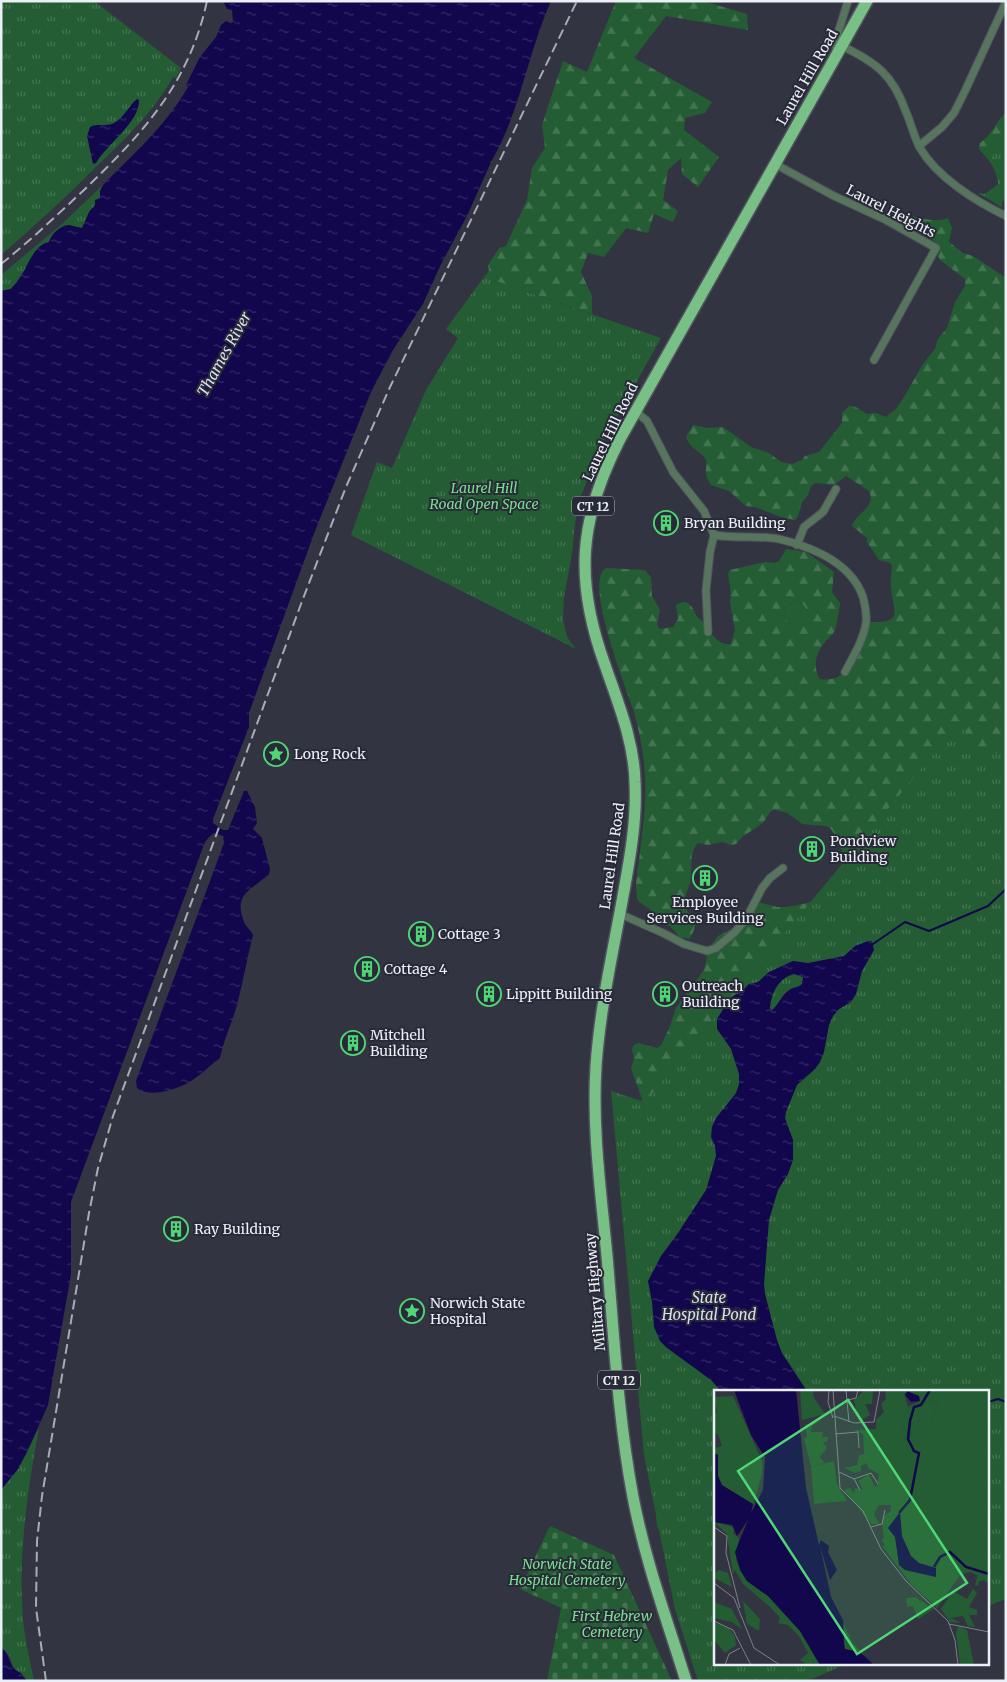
<svg xmlns="http://www.w3.org/2000/svg" width="1007" height="1682" viewBox="0 0 1007 1682" font-family="Merriweather,serif">
<style>
.grass{fill:#245d33}
.forest{fill:url(#forest-firs);fill-rule:evenodd}
.cemetery{fill:url(#cemetery-stones)}
.park{fill:url(#park-tufts)}
.water{fill:url(#water-ripples);fill-rule:evenodd}
.lines{fill:none;stroke-linecap:round;stroke-linejoin:round}
.stream{stroke:#12064d;stroke-width:2}
.minor-casing{stroke:#50535e;stroke-width:9}
.trunk-casing{stroke:#50535e;stroke-width:14}
.minor{stroke:#56755c;stroke-width:7}
.trunk{stroke:#78c086;stroke-width:11}
.rail{stroke:#a9acb5;stroke-width:2;stroke-dasharray:10 5;stroke-linecap:butt}
.labels{text-anchor:middle;dominant-baseline:central;stroke-width:4;stroke-linejoin:round;paint-order:stroke}
.shield{fill:#282a37;stroke:#b2b4bd;stroke-width:1}
.shield-label{font-size:12px;font-weight:bold;fill:#edeff7}
.street-label{font-size:14px;fill:#edeff7;stroke:#282a37}
.park-label{font-size:14px;font-style:italic;fill:#79e090;stroke:#282a37}
.poi-label{font-size:14px;fill:#edeff7;stroke:#282a37;text-anchor:start}
.water-label{font-size:15px;font-style:italic;fill:#dadef3;stroke:#282a37}
.inset-river{fill:none;stroke:#12064d;stroke-width:2.5}
.inset-road{fill:none;stroke:#7d7f8a;stroke-width:1}
.view{fill:#4fd675;fill-opacity:0.15;stroke:#4fd675;stroke-width:2.5}
.inset-edge{fill:none;stroke:#edeff7;stroke-width:2.5}
</style>
<defs>
<pattern id="forest-firs" width="22" height="20" patternUnits="userSpaceOnUse" patternTransform="scale(1.25)"><rect width="22" height="20" fill="#245d33"/><path d="M5 1l3.5 6h-7zM16 11l3.5 6h-7z" fill="#447551"/></pattern>
<pattern id="cemetery-stones" width="16" height="16" patternUnits="userSpaceOnUse" patternTransform="scale(1.25)"><rect width="16" height="16" fill="#245d33"/><path d="M2 7V4a2 2 0 0 1 4 0v3zM10 15v-3a2 2 0 0 1 4 0v3z" fill="#447551"/></pattern>
<pattern id="park-tufts" width="24" height="20" patternUnits="userSpaceOnUse" patternTransform="scale(1.25)"><rect width="24" height="20" fill="#245d33"/><path d="M3 7l-1-3M5 7V3M7 7l1-3M15 17l-1-3M17 17v-4M19 17l1-3" fill="none" stroke="#447551"/></pattern>
<pattern id="water-ripples" width="26" height="14" patternUnits="userSpaceOnUse" patternTransform="scale(1.25)"><rect width="26" height="14" fill="#12064d"/><path d="M2 4q2-2 4 0t4 0M15 11q2-2 4 0t4 0" fill="none" stroke="#352b67"/></pattern>
</defs>
<rect width="100%" height="100%" fill="#323541"/>
<path class="grass" d="M796,600L803,604L809,613C808,621 804,626 796,628L787,621L784,608Z"/>
<g class="forest">
<polygon points="616,1 703,1 747,14 748,30 666,16 634,58 712,102 705,113 685,118 684,130 719,157 698,187 682,174 681,158 668,170 663,200 678,211 673,222 654,214 648,233 626,228 604,257 588,253 581,272 592,296 592,314 484,277 489,271 488,265 499,248 506,246 527,200 532,168 545,148 542,125 563,61 587,72"/>
<path d="M1006,112V190L998,184C999,177 992,164 987,158C984,154 981,153 979,148L980,143C992,135 996,122 1006,112Z"/>
<path d="M913,216C924,220 937,222 948,218L952,228L949,242L963,253L973,256L1006,278V870L1000,871L1006,1565L988,1391H716L663,1538L657,1526L655,1502L642,1099L631,1068L634,1059L632,1049L634,1045L638,1043L657,1048L661,1045L669,1029L676,1008L704,970L709,948L718,936L735,927L757,902L777,907H787L818,901L844,862V857L836,836L830,828L826,826L802,824L788,813L775,810L771,811L763,823L742,837L736,844L731,845L722,842L708,845L698,843C688,853 693,869 690,882C688,890 682,900 686,909C689,914 694,917 697,921L692,935L689,939L680,937L670,926L661,924L654,917L650,909L638,901C634,886 637,874 639,860C641,841 644,822 645,803C647,771 642,739 633,709C626,687 583,581 606,568L645,570L651,577L652,596L660,610L657,624L659,629L673,627L678,619L676,605C688,597 692,606 696,615C699,620 698,616 702,621C710,630 716,646 731,644L735,630L730,603L731,593L728,574L730,570L765,562L775,563L779,561L786,549L806,552L834,572L832,592L840,603C840,606 836,628 835,630C833,635 828,638 825,642C816,653 812,666 820,679C825,680 834,680 839,676C847,671 862,633 867,622C907,623 892,612 891,585C890,578 892,572 892,565L888,562L879,560L867,542V538L852,526C855,514 877,507 869,491L846,476L834,485L815,483L811,486L808,495L802,502L798,516L795,520L781,517L755,507L746,506L729,491L711,485C709,482 707,478 706,474C705,469 708,463 705,458C700,451 690,449 686,437L693,425L708,428L723,427L751,447L769,453L781,462L792,464L802,460L805,456L819,452L842,423V413L849,406H854L867,414L876,413L886,417L896,409L904,397L923,364L935,349L938,339L947,328L955,302L965,286V279L940,260L938,256L940,249C934,237 921,232 911,224L910,220ZM796,600L803,604L809,613C808,621 804,626 796,628L787,621L784,608Z"/>
</g>
<polygon class="cemetery" points="550,1526 614,1555 672,1681 547,1681 561,1608 520,1589"/>
<g class="park">
<path d="M1,1H94L181,68L176,78L173,77C152,114 124,140 94,169C64,199 33,227 1,255Z"/>
<polygon points="1006,117 1006,174 990,152"/>
<polygon points="130,159 101,188 100,199 95,200 95,205 89,212 82,229 69,225 65,225 54,233 49,242 39,247 35,253 28,263 25,270 11,289 1,291 1,275 61,225"/>
<polygon points="1006,178 1006,198 1002,202 1002,207 978,193 985,194"/>
<polygon points="484,277 661,338 600,447 581,496 575,523 572,554 564,597 563,620 567,637 576,649 351,535 377,462 392,468 426,390 458,338 446,329"/>
<polygon points="958,724 965,726 971,755 1006,752 1006,850 997,853 1006,873 1006,1599 988,1606 988,1391 716,1391 716,1663 849,1663 807,1681 698,1681 675,1609 644,1455 611,1091 645,1102"/>
<path d="M39,1428C27,1492 18,1555 23,1620C25,1640 30,1661 34,1681H27L21,1673C11,1669 13,1665 10,1657C8,1653 4,1650 1,1647V1490L18,1469Z"/>
</g>
<g class="water">
<path d="M223,1H551C528,52 520,112 492,160L467,216L441,264L423,304L393,350L371,392L315,531L249,713V727L213,819V823L223,830H228L244,791H247L255,807L257,823L253,829L262,838L270,869L269,874C251,891 233,893 244,922C246,927 251,930 253,935C247,958 243,982 237,1005C232,1023 224,1039 220,1058C209,1066 198,1078 186,1084C173,1090 149,1098 137,1088L136,1081L224,843L223,836L214,833L209,837L205,842L71,1202V1274L48,1405L28,1450L18,1469L1,1490V291L11,289C14,285 17,283 19,279C28,267 33,245 49,242C52,233 60,226 69,225L82,228L89,212L95,205V200L100,198V191L103,185C135,152 164,128 188,87L186,85L200,57L216,37L221,25L226,21L231,23L233,21L232,10L227,9Z"/>
<path d="M137,99L139,100C140,122 107,144 96,163L93,164L87,136L90,127C97,123 106,127 114,123C124,118 129,105 137,99Z"/>
<path d="M868,941H872L874,950L862,971L856,994L851,1002L839,1009L833,1016L829,1025L824,1052L820,1062L815,1069L797,1085L786,1112L785,1118L793,1140V1160L788,1174L778,1190L769,1220L764,1284L765,1294L777,1340L782,1353L807,1391H721L711,1380L667,1348L660,1341L654,1327L652,1302L648,1281L661,1256L678,1233L706,1190L716,1156L715,1146L711,1137L712,1127L716,1118L736,1093L739,1084V1074L731,1049L717,1029V1019L730,998L742,991L749,984L758,982L769,972L793,961L808,963L844,956L855,946ZM794,974L803,977L802,984C798,988 792,987 788,991C781,996 779,1004 772,1010L770,1009C771,994 778,978 794,974Z"/>
<path d="M1,1647C12,1656 8,1668 21,1673L27,1681H1Z"/>
</g>
<g class="lines">
<g class="stream">
<polyline points="873,944 905,922 929,931 988,906 1006,889"/>
<polyline points="988,1402 998,1399 1006,1402"/>
</g>
<defs>
<g id="minor">
<path d="M842,46C877,63 893,75 906,112C911,123 914,137 920,148C937,177 975,201 1006,216"/>
<polyline points="836,52 837,36 848,1"/>
<polyline points="919,146 942,127 954,113 965,91 1006,2"/>
<polyline points="775,164 834,196 886,220 936,248 874,360"/>
<polyline points="635,411 647,421 673,472 704,511 714,535 710,552 706,590 708,632"/>
<path d="M714,535C736,539 757,535 779,539C812,547 851,562 863,597C865,605 867,615 866,623C863,641 853,657 845,672"/>
<polyline points="797,545 804,527 823,512 836,489"/>
<polyline points="620,914 663,933 684,944 707,951 716,948 735,932 746,919 762,888 770,878 783,868"/>
</g>
<path id="trunk" d="M686,1681C667,1620 645,1560 633,1497C618,1418 614,1336 607,1256C601,1193 592,1129 596,1066C600,1008 613,952 623,896C630,858 637,820 635,782C634,741 618,703 605,665C574,580 579,519 620,439L867,1"/>
</defs>
<use href="#minor" class="minor-casing"/>
<use href="#trunk" class="trunk-casing"/>
<use href="#minor" class="minor"/>
<use href="#trunk" class="trunk"/>
<g class="rail">
<path d="M1,264C30,241 57,215 84,190C143,133 189,84 207,1"/>
<polyline points="46,1681 36,1608 37,1541 42,1496 89,1213 98,1168 113,1116 301,604 346,487 390,387 577,1"/>
</g>
</g>
<defs>
<symbol id="building-ring" viewBox="-11 -11 22 22"><circle r="9.5" fill="#282a37" stroke="#4fd675" stroke-width="1.5"/><path d="M-4-6H4V6H1V3H-1V6H-4ZM-2.5-4.3h1.7v1.8h-1.7ZM.8-4.3h1.7v1.8H.8ZM-2.5-1h1.7V.8h-1.7ZM.8-1h1.7V.8H.8Z" fill="#4fd675"/></symbol>
<symbol id="sight-ring" viewBox="-11 -11 22 22"><circle r="9.5" fill="#282a37" stroke="#4fd675" stroke-width="1.5"/><path d="M0-6L1.8-2.2L6-1.7L2.9 1.2L3.7 5.4L0 3.3L-3.7 5.4L-2.9 1.2L-6-1.7L-1.8-2.2Z" fill="#4fd675"/></symbol>
</defs>
<g fill-rule="evenodd">
<use href="#building-ring" x="652" y="509" width="28" height="28"/>
<use href="#sight-ring" x="262" y="740" width="28" height="28"/>
<use href="#building-ring" x="798" y="835" width="28" height="28"/>
<use href="#building-ring" x="691" y="864" width="28" height="28"/>
<use href="#building-ring" x="407" y="920" width="28" height="28"/>
<use href="#building-ring" x="353" y="955" width="28" height="28"/>
<use href="#building-ring" x="475" y="980" width="28" height="28"/>
<use href="#building-ring" x="651" y="980" width="28" height="28"/>
<use href="#building-ring" x="339" y="1029" width="28" height="28"/>
<use href="#building-ring" x="162" y="1215" width="28" height="28"/>
<use href="#sight-ring" x="398" y="1297" width="28" height="28"/>
</g>
<g class="labels">
<g class="shield">
<rect x="572" y="496.5" width="42" height="19" rx="4"/>
<rect x="598" y="1370.5" width="42" height="19" rx="4"/>
</g>
<g class="shield-label">
<text x="593" y="506">CT 12</text>
<text x="619" y="1380">CT 12</text>
</g>
<g class="street-label">
<text transform="translate(807 77) rotate(-60)">Laurel Hill Road</text>
<text transform="translate(891 211) rotate(27)">Laurel Heights</text>
<text transform="translate(610 432) rotate(-64)">Laurel Hill Road</text>
<text transform="translate(612 856) rotate(-82)">Laurel Hill Road</text>
<text transform="translate(595 1292) rotate(-95)">Military Highway</text>
</g>
<g class="park-label">
<text x="484" y="488">Laurel Hill<tspan x="484" dy="16">Road Open Space</tspan></text>
<text x="567" y="1564">Norwich State<tspan x="567" dy="16">Hospital Cemetery</tspan></text>
<text x="612" y="1616">First Hebrew<tspan x="612" dy="16">Cemetery</tspan></text>
</g>
<g class="poi-label">
<text x="684" y="523">Bryan Building</text>
<text x="294" y="754">Long Rock</text>
<text x="830" y="841">Pondview<tspan x="830" dy="16">Building</tspan></text>
<text x="705" y="902" text-anchor="middle">Employee<tspan x="705" dy="16">Services Building</tspan></text>
<text x="438" y="934">Cottage 3</text>
<text x="384" y="969">Cottage 4</text>
<text x="682" y="986">Outreach<tspan x="682" dy="16">Building</tspan></text>
<text x="506" y="994">Lippitt Building</text>
<text x="370" y="1035">Mitchell<tspan x="370" dy="16">Building</tspan></text>
<text x="194" y="1229">Ray Building</text>
<text x="430" y="1303">Norwich State<tspan x="430" dy="16">Hospital</tspan></text>
</g>
<g class="water-label">
<text transform="translate(224 354) rotate(-61)">Thames River</text>
<text x="709" y="1297">State<tspan x="709" dy="17">Hospital Pond</tspan></text>
</g>
</g>
<g transform="translate(714 1390)">
<rect width="275" height="275" fill="#323541"/>
<path d="M5,180L14,183L18,197L0,188V183ZM259,199L263,203L255,217L263,220V225H255L261,237L254,236L249,226L237,228L247,233L236,232L227,219L239,201L253,209ZM244,236L253,240L260,275H246L242,243Z" fill="#245d33"/>
<path d="M86,0H100L99,6L111,24L88,30ZM171,0H275V193L269,190L264,192L265,196L261,195L264,184L250,179L238,194L178,143L172,156L167,150L170,148L168,134L170,126L177,121V115H165L160,124L166,134H157L130,100L136,98L140,103L141,98L149,100L144,91L155,84L161,97L163,95L165,84L154,78L153,73L147,76V81L141,83L130,78L143,75L145,65L150,64L149,44L139,40L162,39V30L170,22L167,14L172,9ZM190,3L209,7L215,4V10L224,14L218,30L211,32L206,28L202,34L197,42L199,53L186,45L189,36H193L195,20ZM19,6L48,71V84L39,116L8,96L4,87L1,58L8,56L4,44L0,43V22L3,23L0,7ZM107,30L98,36L97,42H109L108,47H114L113,52H109L113,58L106,67L111,73L97,77L90,48L93,47L91,35ZM0,132L21,137L19,143L25,148L22,170L33,191L54,206L86,241L106,275H94L86,270L94,263L85,246L74,235L64,233L66,228L56,217L29,194L21,180L19,184L13,144ZM29,211L46,229L45,241L33,234ZM0,212L18,219L28,239L18,232L0,228ZM0,232L15,238L21,247L22,255L11,263L0,250Z" fill="#245d33" fill-rule="evenodd"/>
<path d="M216,4L215,10L224,14L218,30L215,37L205,29L197,42L199,53L194,57L186,45L189,36H193L195,16L205,12V6Z" fill="#245d33"/>
<path d="M201,207L220,219L204,229L199,216L193,217L192,208Z" fill="#245d33"/>
<path d="M151,0H159L158,14H151L156,25L145,32L140,10ZM233,27L229,35L219,38L217,46L237,39L268,36L274,43L235,54V74L275,53V192L257,182L247,184L223,218L197,194L168,156L172,155L180,92L183,94L202,80L181,77L184,55L214,47L216,40L199,44L194,35ZM235,75L247,101L234,127L193,103L204,87ZM120,71L123,94L133,111L100,114L97,77ZM23,74L49,76L39,116L19,102ZM129,233L139,253L151,266L131,259Z" fill="#245d33" fill-rule="evenodd"/>
<path d="M20,0H82L92,98L105,155L107,150L115,156L114,162L123,180L116,190L106,156L117,207L129,230L130,255L131,259L146,262L160,275H106L86,241L54,206L33,191L26,180L21,162L34,130L23,146L18,135L0,132V63L4,65V86L8,95L39,114L37,123L49,100L51,67L37,45ZM193,1L205,6L206,11L197,12L191,5ZM186,122L188,146L197,166L205,173L222,178V187L191,180L185,175L181,147L174,138Z" fill="#12064d"/>
<path class="inset-river" d="M185,123L196,110L205,63L200,61L194,49L196,31L200,17L207,15L216,0M220,177L226,167L236,162L252,177L275,184"/>
<path class="inset-road" d="M115,0L114,12L119,28M119,0L126,98L149,121L167,159L192,191L234,231L241,250L244,275M132,0L135,32M134,10L142,8L144,0M120,26L140,33L160,32L166,0M121,44L144,42L145,58M125,82L140,89L146,100M140,89L157,83L164,94M0,137L13,146L12,163L26,218M157,137L168,134L171,120M0,193L20,208L40,258L66,275M0,231L19,240L37,275M235,234L275,242M11,275L15,264L26,258"/>
<path class="view" d="M134,10L253,193L143,264L24,81Z"/>
<rect width="275" height="275" class="inset-edge"/>
</g>
<rect width="1007" height="1682" fill="none" stroke="#edeff7" stroke-width="5"/>
</svg>
